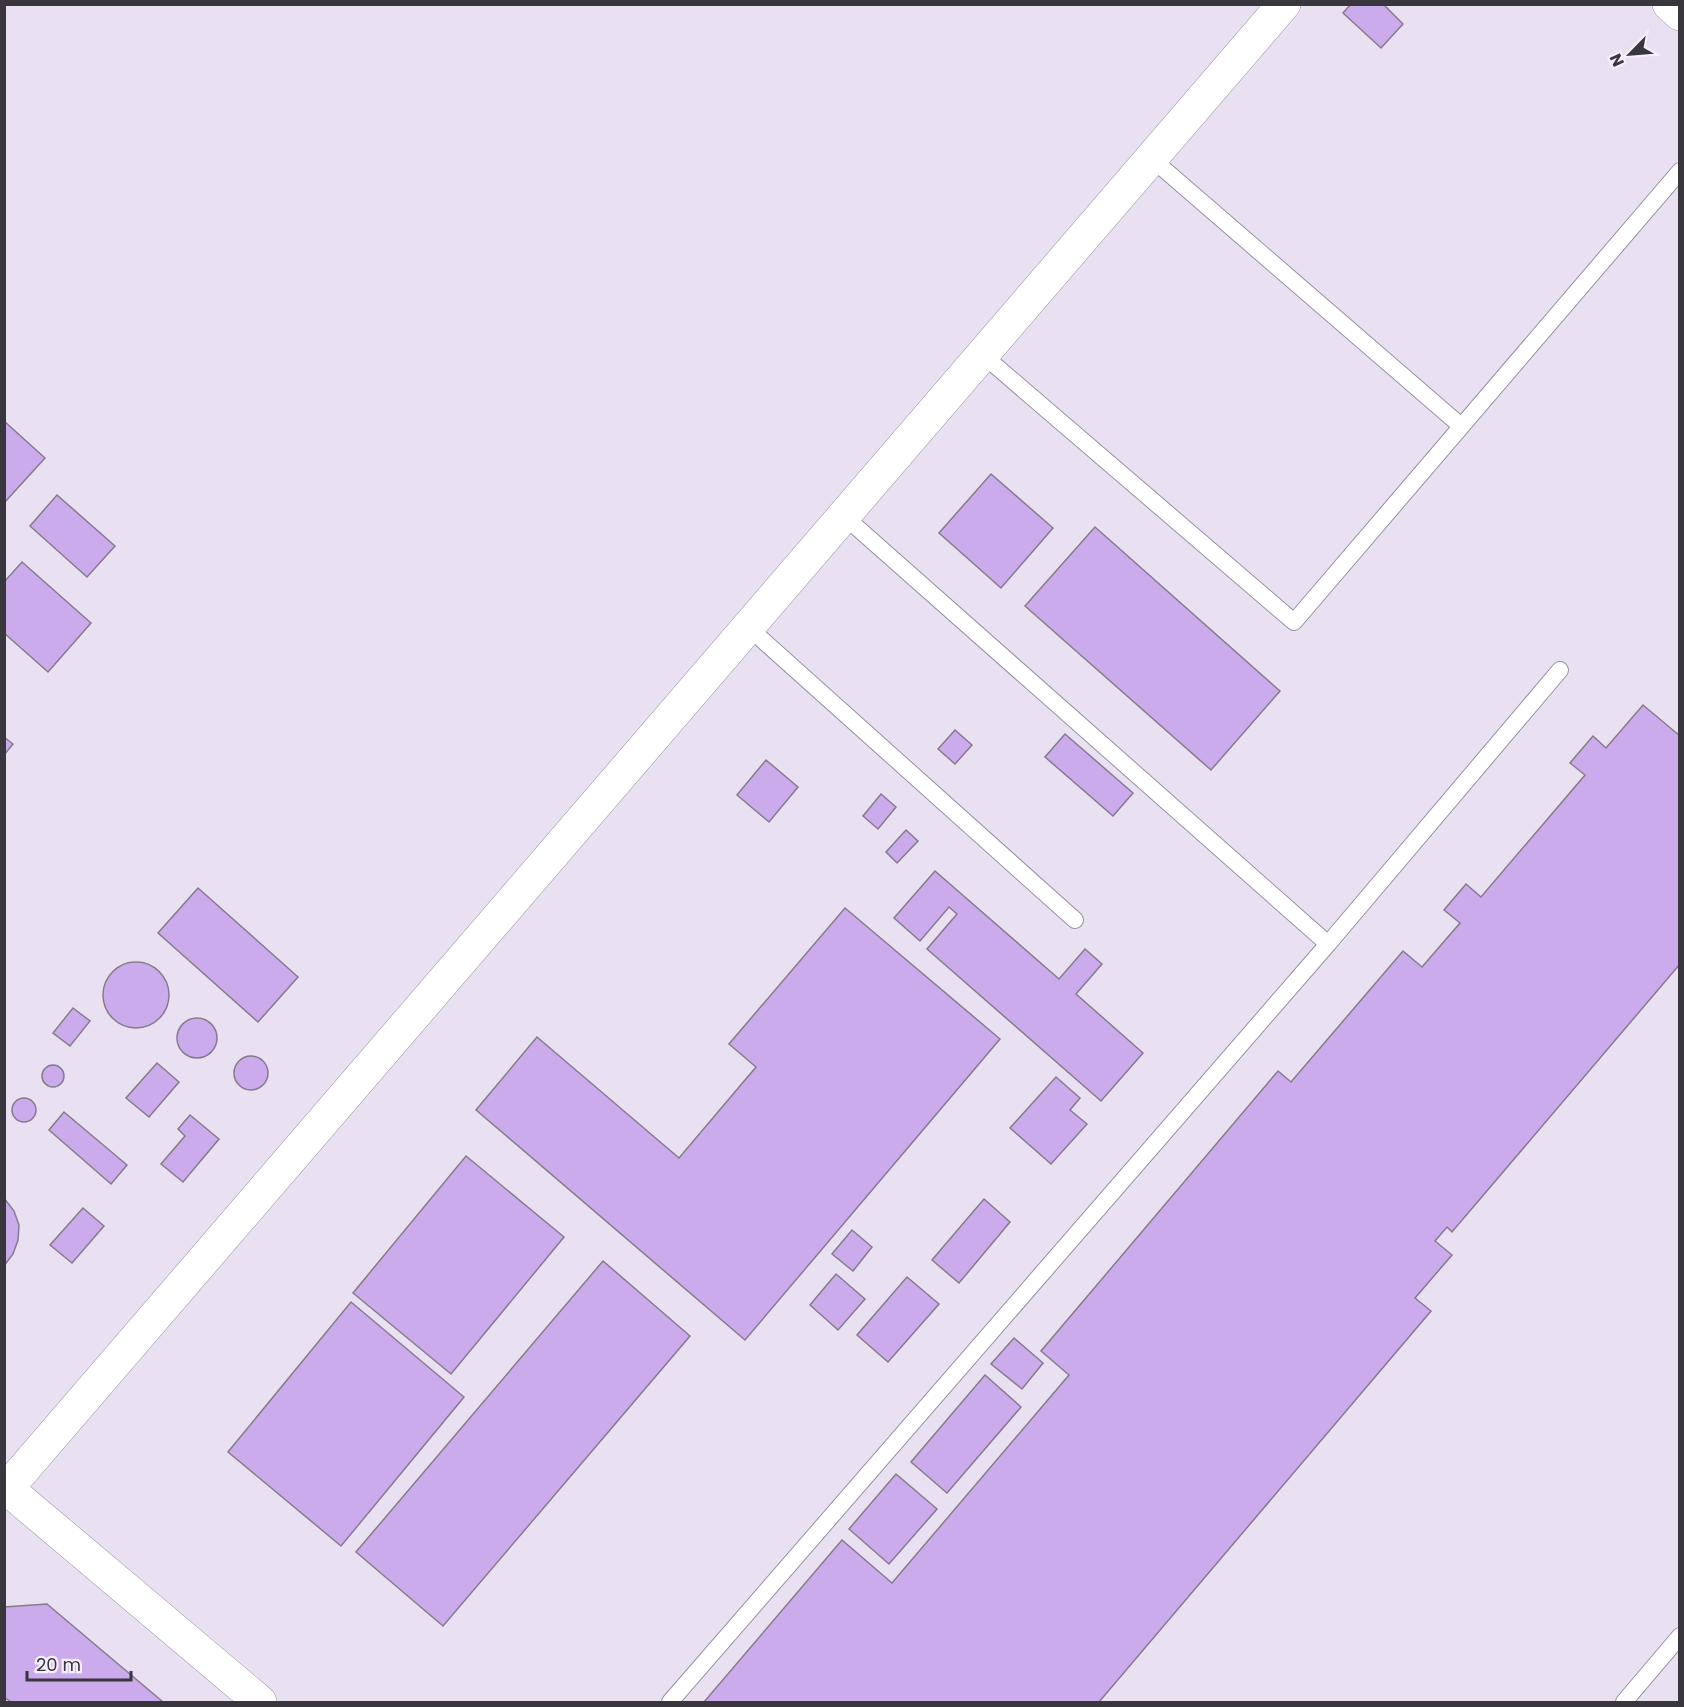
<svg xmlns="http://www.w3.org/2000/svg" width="1684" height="1707" viewBox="0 0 1684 1707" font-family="Poppins,sans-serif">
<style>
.building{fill:#cbabeb;stroke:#847c8d;stroke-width:1.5}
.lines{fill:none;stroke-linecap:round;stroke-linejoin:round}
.lane-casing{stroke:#9890a1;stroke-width:18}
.street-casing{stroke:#9890a1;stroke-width:34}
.secondary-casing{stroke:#9890a1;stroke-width:34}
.lane{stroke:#fff;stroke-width:16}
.street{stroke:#fff;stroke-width:33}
.secondary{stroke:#fff;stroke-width:33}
</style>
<rect width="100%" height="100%" fill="#e9e0f2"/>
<g class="building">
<polygon points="1351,4 1383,4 1403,24 1381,48 1343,13"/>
<polygon points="4,421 45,458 4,503"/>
<polygon points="991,474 1053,528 1001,588 939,533"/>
<polygon points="57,495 115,546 87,577 30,526"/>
<polygon points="1095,527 1280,691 1211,770 1025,606"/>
<polygon points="22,562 91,623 48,672 4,633 4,582"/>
<polygon points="1643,705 1680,736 1680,964 1452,1232 1447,1227 1435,1241 1452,1255 1415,1298 1431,1311 1099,1702 704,1702 842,1540 892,1583 1069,1375 1041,1351 1278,1071 1291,1082 1403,951 1422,967 1460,923 1444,910 1466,884 1481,897 1585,775 1570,763 1593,736 1606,748"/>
<polygon points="955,730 972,745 955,764 938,749"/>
<polygon points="1065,734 1133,793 1113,816 1045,757"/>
<polygon points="4,737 13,744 4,755"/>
<polygon points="766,760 798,787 769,822 737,795"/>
<polygon points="881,794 896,807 878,829 863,816"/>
<polygon points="906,830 918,841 897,863 886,852"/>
<polygon points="935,871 1059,979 1085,949 1102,964 1076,994 1143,1053 1101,1101 927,949 957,914 949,907 920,941 894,918"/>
<polygon points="198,888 298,977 258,1022 158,933"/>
<polygon points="845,908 1000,1039 745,1340 476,1110 537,1037 679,1158 756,1067 729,1044"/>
<circle cx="136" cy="995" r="33"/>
<polygon points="73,1008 90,1021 70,1046 53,1033"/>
<circle cx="197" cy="1038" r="20"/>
<circle cx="251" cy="1073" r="17"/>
<polygon points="157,1063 179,1082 149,1117 126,1098"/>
<circle cx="53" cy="1076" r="11"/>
<polygon points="1056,1077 1080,1098 1070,1110 1087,1124 1051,1164 1010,1128"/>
<circle cx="24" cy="1110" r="12"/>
<polygon points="64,1112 127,1165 111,1184 49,1130"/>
<polygon points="190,1115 219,1139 183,1182 161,1164 185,1136 178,1129"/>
<polygon points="466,1156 564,1237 451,1374 353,1293"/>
<polygon points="4,1198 14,1211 19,1225 18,1240 13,1254 4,1266"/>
<polygon points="984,1199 1010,1222 959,1283 932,1260"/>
<polygon points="83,1208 104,1226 72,1263 50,1245"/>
<polygon points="852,1230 872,1247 853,1271 832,1254"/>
<polygon points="603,1261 690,1336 443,1626 356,1552"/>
<polygon points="836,1274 865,1299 838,1330 810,1305"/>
<polygon points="907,1277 939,1304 888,1362 857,1335"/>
<polygon points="351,1302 464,1397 341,1546 228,1452"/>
<polygon points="1014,1338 1043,1363 1022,1389 991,1364"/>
<polygon points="985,1375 1021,1407 947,1493 911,1462"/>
<polygon points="896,1474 937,1509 889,1564 849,1529"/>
<polygon points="47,1604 163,1702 11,1702 4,1697 4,1607"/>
</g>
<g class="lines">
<defs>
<g id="lane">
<polyline points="1151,158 1461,426"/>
<polyline points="983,355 1294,622 1680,171"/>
<polyline points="844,516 1328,944 1560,670"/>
<polyline points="748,627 1075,920"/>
<polyline points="670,1702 1328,944"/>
<polyline points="1624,1702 1680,1636"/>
</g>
<g id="street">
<polyline points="1669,4 1680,14"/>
<polyline points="4,1492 1284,4"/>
</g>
<polyline id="secondary" points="4,1486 260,1702"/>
</defs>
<use href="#lane" class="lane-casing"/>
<use href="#street" class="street-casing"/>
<use href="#secondary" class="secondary-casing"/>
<use href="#lane" class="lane"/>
<use href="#street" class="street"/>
<use href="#secondary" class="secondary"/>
</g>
<rect width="1684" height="1707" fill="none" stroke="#39363d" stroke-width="12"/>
<g transform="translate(1630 54) rotate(245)" stroke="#f5eefd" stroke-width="4.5" paint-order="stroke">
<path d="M0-4.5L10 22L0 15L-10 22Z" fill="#39363d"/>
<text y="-9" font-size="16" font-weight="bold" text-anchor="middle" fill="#39363d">N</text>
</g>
<path d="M27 1671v9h104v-9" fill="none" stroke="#39363d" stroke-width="3"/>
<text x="36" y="1671" font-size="18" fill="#39363d" stroke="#f5eefd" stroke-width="4.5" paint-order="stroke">20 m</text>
</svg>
